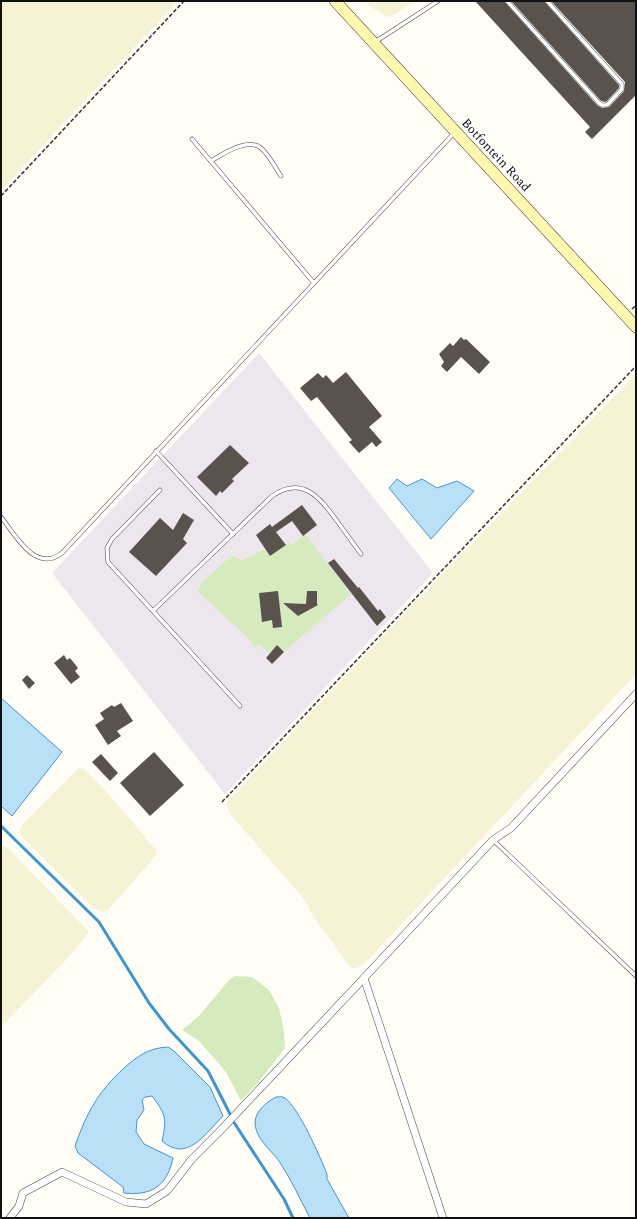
<svg xmlns="http://www.w3.org/2000/svg" width="637" height="1219" viewBox="0 0 637 1219" font-family="Spectral,serif">
<style>
.industrial{fill:#eee6ef;fill-rule:evenodd}
.farmland{fill:#f6f3d4}
.green{fill:#d5ebbd}
.water{fill:#b9e0f7;stroke:#3f96cf}
.lines{fill:none;stroke-linecap:round;stroke-linejoin:round}
.stream{stroke:#3f96cf;stroke-width:3}
.building{fill:#5a524d}
.lane-casing{stroke:#444;stroke-width:4.5}
.street-casing{stroke:#444;stroke-width:8}
.secondary-casing{stroke:#333;stroke-width:12}
.path{stroke:#333;stroke-width:1.5;stroke-dasharray:4 2;stroke-linecap:butt}
.lane{stroke:#fff;stroke-width:3.5}
.street{stroke:#fff;stroke-width:7}
.secondary{stroke:#fff6b0;stroke-width:11}
.labels{text-anchor:middle;dominant-baseline:central;stroke-width:4;stroke-linejoin:round;paint-order:stroke}
.street-label{font-size:13px;fill:#111;stroke:#fff}
</style>
<rect width="100%" height="100%" fill="#fffdf5"/>
<path class="industrial" d="M259,353L433,573L225,794L52,573ZM303,536L284,652L277,645L259,644L255,648L248,638L197,590L202,582L232,555L241,560L265,549L270,556L289,542L291,545Z"/>
<g class="farmland">
<polygon points="1,1 178,1 1,190"/>
<polygon points="365,1 415,1 392,16 387,17 371,7"/>
<polygon points="636,374 636,674 363,965 356,968 351,968 313,916 304,899 230,814 227,806 227,802 407,611"/>
<polygon points="79,768 84,769 104,789 156,850 157,854 107,911 103,912 94,908 23,838 20,831 22,825"/>
<polygon points="1,845 8,848 89,932 66,960 1,1027"/>
</g>
<g class="green">
<polygon points="305,534 351,594 284,652 277,646 270,654 259,644 255,648 248,638 197,591 202,582 232,555 241,560 265,549 270,556 289,542 291,545"/>
<polygon points="235,976 252,977 269,990 279,1008 284,1031 285,1048 257,1084 241,1101 226,1072 199,1041 182,1030 198,1017 229,980"/>
</g>
<g class="water">
<polygon points="397,479 407,486 422,479 437,488 457,481 474,491 431,539 389,488"/>
<polygon points="1,698 62,752 12,816 1,806"/>
<path d="M168,1047L174,1051L210,1087L223,1116C205,1134 187,1163 162,1141C167,1118 166,1115 152,1096L145,1097L142,1100L144,1110L137,1120L136,1132L144,1144L173,1158C167,1186 152,1196 124,1193L123,1187L78,1153L75,1146C87,1112 98,1092 124,1068C138,1056 148,1048 168,1047Z"/>
<path d="M276,1097C279,1097 282,1096 285,1098C299,1108 320,1157 327,1174V1179L349,1218H310C300,1199 291,1179 279,1161C270,1149 255,1138 255,1122C256,1110 267,1102 276,1097Z"/>
</g>
<g class="lines">
<g class="stream">
<polyline points="1,826 99,922 149,1003 169,1029 208,1071 231,1116"/>
<polyline points="233,1121 284,1199 293,1218"/>
</g>
</g>
<g class="building">
<polygon points="475,1 504,1 597,105 602,108 609,107 624,91 625,82 551,1 636,1 636,95 592,139 585,132 590,127"/>
<polygon points="511,1 544,1 619,85 619,88 606,102 601,101"/>
<polygon points="461,337 464,340 466,339 490,362 479,374 461,357 447,372 441,366 444,362 439,354 450,343 453,346"/>
<polygon points="346,372 382,416 369,427 382,442 376,447 372,442 359,453 349,442 352,440 317,397 311,401 300,388 318,373 323,378 326,375 333,383"/>
<polygon points="230,445 249,463 232,479 234,481 222,493 220,491 216,496 197,477"/>
<polygon points="302,505 317,525 303,536 292,521 276,532 286,545 270,556 256,535 270,524 272,527"/>
<polygon points="183,513 194,520 183,539 187,543 156,576 129,552 160,518 173,530"/>
<polygon points="334,559 358,588 359,587 378,611 380,609 386,617 377,626 328,563"/>
<polygon points="278,591 282,627 273,628 272,620 262,622 259,593"/>
<polygon points="307,591 317,591 317,604 318,605 298,616 283,603 306,604"/>
<polygon points="277,645 284,652 272,664 266,658"/>
<polygon points="64,655 67,660 70,658 78,668 75,671 80,677 71,684 54,663"/>
<polygon points="27,675 35,683 29,689 22,680"/>
<polygon points="121,703 133,721 117,731 121,736 108,745 95,725 104,719 100,713 112,705 114,707"/>
<polygon points="154,752 184,785 150,816 120,783"/>
<polygon points="101,754 118,773 110,781 92,762"/>
</g>
<g class="lines">
<defs>
<g id="lane">
<polyline points="507,1 599,103 602,105 607,105 622,89 622,84 547,1"/>
<polyline points="375,42 438,1"/>
<polyline points="192,139 314,283"/>
<path d="M211,161C223,154 248,137 261,148C269,155 275,167 281,176"/>
<polyline points="156,451 233,534"/>
<polyline points="160,490 112,539 107,548 108,562 240,706"/>
<path d="M1,517C15,534 35,574 62,553L455,132"/>
<path d="M153,611L272,496C303,475 320,498 337,521C345,532 353,543 361,554"/>
<polyline points="493,840 636,976"/>
</g>
<g id="street">
<polyline points="10,1218 19,1206 23,1193 62,1172 126,1202 146,1204 167,1191 192,1159 220,1131 364,978"/>
<polyline points="443,1218 364,978 493,840 511,828 636,694"/>
</g>
<polyline id="secondary" points="335,1 636,327"/>
</defs>
<use href="#lane" class="lane-casing"/>
<use href="#street" class="street-casing"/>
<use href="#secondary" class="secondary-casing"/>
<g class="path">
<polyline points="1,196 184,1"/>
<polyline points="632,309 636,305"/>
<polyline points="222,802 636,366"/>
</g>
<use href="#lane" class="lane"/>
<use href="#street" class="street"/>
<use href="#secondary" class="secondary"/>
</g>
<g class="labels">
<g class="street-label">
<text transform="translate(496 155) rotate(47)">Botfontein Road</text>
</g>
</g>
<rect width="637" height="1219" fill="none" stroke="#111111" stroke-width="4"/>
</svg>
